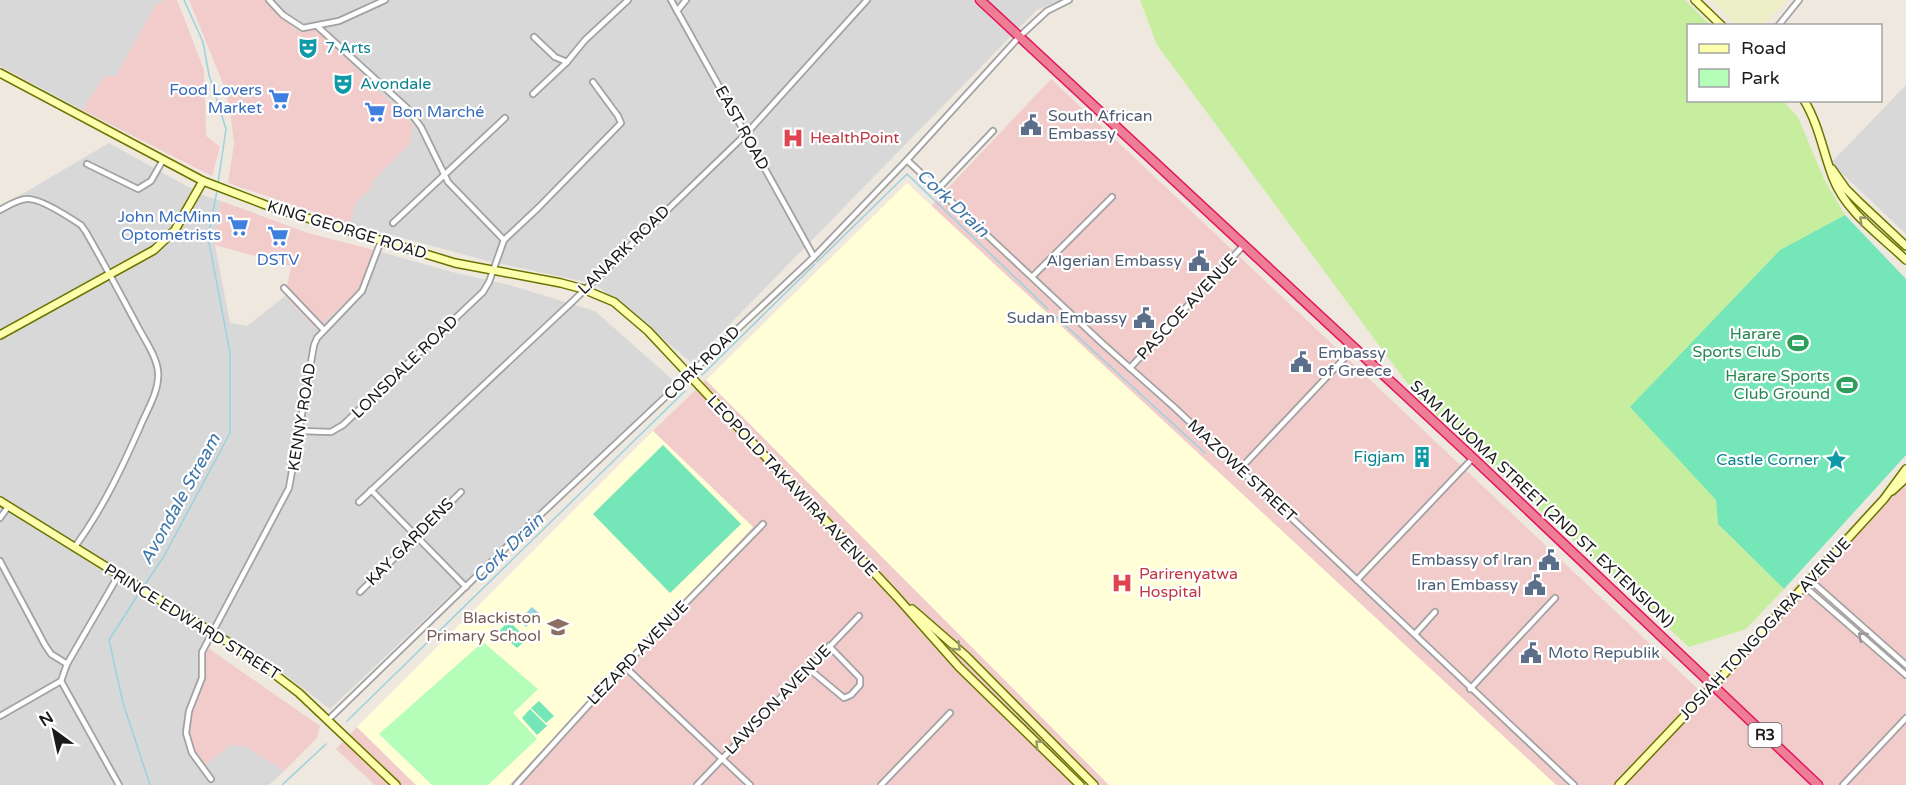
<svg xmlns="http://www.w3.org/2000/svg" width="1906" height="785" viewBox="0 0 1906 785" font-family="'Varela Round',sans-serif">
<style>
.residential{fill:#d9d8d8}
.commercial{fill:#f1cccb}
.education{fill:#fffed7}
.farmland{fill:#edefc7}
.grass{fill:#c7ee9e}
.park{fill:#b5feba}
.pitch{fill:#74e6b7}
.water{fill:#9ad2e0}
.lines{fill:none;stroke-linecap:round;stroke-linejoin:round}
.stream{stroke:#9ad2e0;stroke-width:1.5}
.street-casing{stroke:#a2a2a2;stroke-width:8}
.secondary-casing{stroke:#6a7400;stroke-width:10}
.highway-casing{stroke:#e5135f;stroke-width:11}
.street{stroke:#fff;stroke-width:4.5}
.secondary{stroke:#fdffac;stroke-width:7}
.highway{stroke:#ee7e95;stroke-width:8}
.oneway{stroke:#97986b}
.oneway2{stroke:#989898}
.labels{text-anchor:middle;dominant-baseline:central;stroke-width:4.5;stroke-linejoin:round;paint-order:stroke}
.shield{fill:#fff;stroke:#5f5f5f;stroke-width:1.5}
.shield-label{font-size:15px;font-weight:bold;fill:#1b1b1b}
.culture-label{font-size:16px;fill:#0d838f;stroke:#fff;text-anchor:start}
.shop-label{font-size:16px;fill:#366cbe;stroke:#fff;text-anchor:end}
.service-label{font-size:16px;fill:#4e5e75;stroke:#fff;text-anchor:end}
.street-label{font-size:16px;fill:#1b1b1b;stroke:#fff}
.health-label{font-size:16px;fill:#be3a42;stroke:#fff;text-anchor:start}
.leisure-label{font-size:16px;fill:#27864d;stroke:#fff;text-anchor:end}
.education-label{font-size:16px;fill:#785e54;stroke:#fff;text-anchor:end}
.water-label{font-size:18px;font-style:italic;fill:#3e76aa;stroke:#fff}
</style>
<rect width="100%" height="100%" fill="#eee8df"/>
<g class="residential">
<polygon points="0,0 165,0 154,7 117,75 104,77 82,110 0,66"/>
<polygon points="276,0 1061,0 1037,10 1023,24 692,363 595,284 488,261 350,224 356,202 371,189 371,183 410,143 296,32"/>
<polygon points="1906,85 1906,234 1831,163"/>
<polygon points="109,143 203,195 221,201 215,245 230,323 247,326 285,296 316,329 359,290 374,250 452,272 509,285 595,311 675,382 330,709 275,667 215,632 205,646 201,768 231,745 247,747 284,771 269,785 0,785 0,207"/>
</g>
<g class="commercial">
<polygon points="165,0 177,0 204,70 206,136 220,147 212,176 82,110 104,77 117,75 154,7"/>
<polygon points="189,0 276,0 295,31 317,30 413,125 410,143 371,183 371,189 356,202 350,224 228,183 234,144 230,110 222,81"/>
<polygon points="1051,79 1699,690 1906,467 1906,785 1556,785 931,206"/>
<polygon points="221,201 308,233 374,250 359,290 316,329 285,296 291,266 215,245"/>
<polygon points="706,380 1109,785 509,785 753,527 653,431"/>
<polygon points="205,646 320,726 317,738 284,771 247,747 231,745 201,768 189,751 190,711"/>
<polygon points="357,727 416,785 375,785 336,749"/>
</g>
<g class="education">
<polygon points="907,183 1556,785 1109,785 706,380"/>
<polygon points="653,431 753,527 509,785 416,785 357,727"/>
</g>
<polygon class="farmland" points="1711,0 1787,0 1764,25 1737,26"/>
<polygon class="grass" points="1140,0 1685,0 1710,25 1688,26 1688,100 1783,101 1798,117 1824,179 1845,215 1780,250 1631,407 1716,500 1718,524 1784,589 1746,629 1689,647 1418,398 1157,45"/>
<polygon class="park" points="483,642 538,689 513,713 537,739 488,785 432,785 379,734"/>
<g class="pitch">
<polygon points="1845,215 1906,279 1906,455 1784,589 1718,524 1716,500 1630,407 1780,250"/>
<polygon points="663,445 741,524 670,593 593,514"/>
<polygon points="509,621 527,639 517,648 498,632"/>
<polygon points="539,701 554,716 546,723 531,708"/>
<polygon points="530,709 547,726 537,735 522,718"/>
</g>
<polygon class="water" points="532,607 539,613 526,627 519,620"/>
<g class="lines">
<g class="stream">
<polyline points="184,0 203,42 209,75 226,129 218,183"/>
<polyline points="817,262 907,174 1048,309"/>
<polyline points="1054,315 1205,453"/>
<polyline points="702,375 815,264"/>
<polyline points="144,586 164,556 230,433 230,353 208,237 217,191"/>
<polyline points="141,590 109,640 123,703 150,785"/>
<polyline points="347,721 685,391"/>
<polyline points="282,785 326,744"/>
</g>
<defs>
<g id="street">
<polyline points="269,0 283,15 303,28 339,21 385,0"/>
<polyline points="671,0 814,257"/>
<polyline points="677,11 686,0"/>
<polyline points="317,26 407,108 421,127 448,182 504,240"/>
<polyline points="1778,26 1799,0"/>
<polyline points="534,37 555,57 567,62 585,40 628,0"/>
<polyline points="533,94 567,62"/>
<polyline points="907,160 1103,344 1175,408 1574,785"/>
<polyline points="87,164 138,189 151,181 163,160"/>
<polyline points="938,189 993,131"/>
<path d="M0,210C8,206 16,200 26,199C39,197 69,217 81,225L86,232C103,262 120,293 137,325C144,339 156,355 158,371C160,390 147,410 140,427C121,470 102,510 74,548"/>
<polyline points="393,223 505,118"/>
<polyline points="1033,276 1112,197"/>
<polyline points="284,288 324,330"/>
<polyline points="1130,368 1243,246"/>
<polyline points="299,431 331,432 343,425 483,292 489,282 504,240 539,207 621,123 618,116 593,82"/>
<polyline points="1240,469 1354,348"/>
<polyline points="371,490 466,587"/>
<polyline points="359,502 571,303 746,134 867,0"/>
<polyline points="0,518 8,507"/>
<polyline points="0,561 45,645 51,654 67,664"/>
<polyline points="1357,580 1473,458"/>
<polyline points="1810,580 1906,665"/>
<polyline points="1804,586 1906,675"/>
<polyline points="360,592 461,492"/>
<polyline points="1415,634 1435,612"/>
<polyline points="624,666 750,785"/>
<polyline points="808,668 844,698 851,695 860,685 860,678 829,646"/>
<polyline points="61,681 67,664 118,576"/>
<polyline points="61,681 119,785"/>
<polyline points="1470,689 1555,598"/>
<polyline points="0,716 61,681"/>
<polyline points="328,720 521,533 814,257 907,160 1019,37 1047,11 1069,0"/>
<polyline points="211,779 192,753 186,733 189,711 202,678 202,652 289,488 314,345 317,338 362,291 381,241"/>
<polyline points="516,785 624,666 763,524"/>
<polyline points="697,785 859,616"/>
<polyline points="881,785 950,713"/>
<polyline points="1843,785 1906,718"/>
</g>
<g id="secondary">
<polyline points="1695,0 1722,26"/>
<polyline points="0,73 203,181 271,207 455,263 561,283 583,289 614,302 648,331 896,596 959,667 1080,785"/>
<path d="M1804,100C1819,125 1823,152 1833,178C1846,212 1880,235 1906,260"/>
<polyline points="1832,169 1846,189 1859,202 1906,246"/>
<polyline points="0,335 154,250 175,230 203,181"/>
<polyline points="1892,491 1906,478"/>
<polyline points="0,501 252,657 299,693 396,785"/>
<polyline points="912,609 966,656 1094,785"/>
<polyline points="1619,785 1713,686 1884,499 1906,469"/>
</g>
<polyline id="highway" points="980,0 1473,458 1818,785"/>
</defs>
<use href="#street" class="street-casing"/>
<use href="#secondary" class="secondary-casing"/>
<use href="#highway" class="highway-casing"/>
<use href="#street" class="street"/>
<use href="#secondary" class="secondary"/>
<use href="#highway" class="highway"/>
</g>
<defs><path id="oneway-chevron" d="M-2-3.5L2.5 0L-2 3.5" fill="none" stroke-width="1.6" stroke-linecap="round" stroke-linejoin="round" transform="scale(1.5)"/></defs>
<g class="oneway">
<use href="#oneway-chevron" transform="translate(1863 220) rotate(-138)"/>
<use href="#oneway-chevron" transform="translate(957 647) rotate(44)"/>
<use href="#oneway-chevron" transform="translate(1039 744) rotate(-135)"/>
</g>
<use class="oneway2" href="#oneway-chevron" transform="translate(1862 636) rotate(-139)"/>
<defs>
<symbol id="theatre-bare" viewBox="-9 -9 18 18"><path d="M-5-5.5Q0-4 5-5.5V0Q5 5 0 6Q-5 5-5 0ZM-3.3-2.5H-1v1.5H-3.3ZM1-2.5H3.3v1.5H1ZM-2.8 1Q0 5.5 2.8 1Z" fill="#0f9aa8" stroke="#fff" stroke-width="2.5" paint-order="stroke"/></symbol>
<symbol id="supermarket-bare" viewBox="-9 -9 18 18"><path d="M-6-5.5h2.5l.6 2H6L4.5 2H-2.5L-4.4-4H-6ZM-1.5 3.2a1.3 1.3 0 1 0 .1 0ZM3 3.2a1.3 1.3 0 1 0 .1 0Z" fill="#3f7fe0" stroke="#fff" stroke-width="2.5" paint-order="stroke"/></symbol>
<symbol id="civic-bare" viewBox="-9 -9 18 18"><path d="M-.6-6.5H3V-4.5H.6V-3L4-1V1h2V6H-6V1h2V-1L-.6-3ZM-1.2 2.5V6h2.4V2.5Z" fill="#5c6f8a" stroke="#fff" stroke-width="2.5" paint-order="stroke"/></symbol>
<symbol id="hospital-bare" viewBox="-9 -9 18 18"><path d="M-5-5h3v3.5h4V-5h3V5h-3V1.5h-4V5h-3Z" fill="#e0444e" stroke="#fff" stroke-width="2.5" paint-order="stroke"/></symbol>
<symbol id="stadium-bare" viewBox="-9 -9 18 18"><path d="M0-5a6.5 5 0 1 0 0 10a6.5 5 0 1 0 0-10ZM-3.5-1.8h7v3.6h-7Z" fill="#2e9e5b" stroke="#fff" stroke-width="2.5" paint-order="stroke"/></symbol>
<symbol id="building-bare" viewBox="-9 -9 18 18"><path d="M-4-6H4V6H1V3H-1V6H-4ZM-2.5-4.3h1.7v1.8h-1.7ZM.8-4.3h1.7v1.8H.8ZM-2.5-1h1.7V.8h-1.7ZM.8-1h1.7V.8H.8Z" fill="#0f9aa8" stroke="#fff" stroke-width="2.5" paint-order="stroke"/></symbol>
<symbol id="sight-bare" viewBox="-9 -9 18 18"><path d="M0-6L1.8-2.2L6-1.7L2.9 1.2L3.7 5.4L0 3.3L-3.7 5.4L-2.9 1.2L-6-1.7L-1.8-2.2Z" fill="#0f9aa8" stroke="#fff" stroke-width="2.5" paint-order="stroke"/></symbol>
<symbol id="school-bare" viewBox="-9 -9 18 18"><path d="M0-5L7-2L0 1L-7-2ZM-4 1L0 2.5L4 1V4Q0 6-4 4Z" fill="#8d6e63" stroke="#fff" stroke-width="2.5" paint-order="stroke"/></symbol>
</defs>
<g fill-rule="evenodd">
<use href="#theatre-bare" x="293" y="33" width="30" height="30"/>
<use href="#theatre-bare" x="328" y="69" width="30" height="30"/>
<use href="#supermarket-bare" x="264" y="84" width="30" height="30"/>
<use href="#supermarket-bare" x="360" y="97" width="30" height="30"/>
<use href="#civic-bare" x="1016" y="110" width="30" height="30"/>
<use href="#hospital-bare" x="778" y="123" width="30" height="30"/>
<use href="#supermarket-bare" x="223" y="211" width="30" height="30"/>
<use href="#supermarket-bare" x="263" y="221" width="30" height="30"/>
<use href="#civic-bare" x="1184" y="246" width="30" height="30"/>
<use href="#civic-bare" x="1129" y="303" width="30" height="30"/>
<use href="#stadium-bare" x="1783" y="328" width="30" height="30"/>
<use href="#civic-bare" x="1286" y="347" width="30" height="30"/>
<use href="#stadium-bare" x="1832" y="370" width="30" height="30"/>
<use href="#building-bare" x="1407" y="442" width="30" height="30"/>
<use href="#sight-bare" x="1821" y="445" width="30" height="30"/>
<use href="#civic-bare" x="1534" y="545" width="30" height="30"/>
<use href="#hospital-bare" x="1107" y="568" width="30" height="30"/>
<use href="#civic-bare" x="1520" y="570" width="30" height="30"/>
<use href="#school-bare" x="543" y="612" width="30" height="30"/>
<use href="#civic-bare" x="1516" y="638" width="30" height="30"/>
</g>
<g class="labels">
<rect class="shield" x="1748.5" y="723" width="33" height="24" rx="4.5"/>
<g class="shield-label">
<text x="1765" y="735">R3</text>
</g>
<g class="culture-label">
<text x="325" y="48">7 Arts</text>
<text x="360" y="84">Avondale</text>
<text x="1405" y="457" text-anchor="end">Figjam</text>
<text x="1819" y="460" text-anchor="end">Castle Corner</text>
</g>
<g class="shop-label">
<text x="262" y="90">Food Lovers<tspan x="262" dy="18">Market</tspan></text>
<text x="392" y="112" text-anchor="start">Bon Marché</text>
<text x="221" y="217">John McMinn<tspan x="221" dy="18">Optometrists</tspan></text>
<text x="278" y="260" text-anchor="middle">DSTV</text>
</g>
<g class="service-label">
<text x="1048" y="116" text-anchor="start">South African<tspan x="1048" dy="18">Embassy</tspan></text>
<text x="1182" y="261">Algerian Embassy</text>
<text x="1127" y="318">Sudan Embassy</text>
<text x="1318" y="353" text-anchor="start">Embassy<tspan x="1318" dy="18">of Greece</tspan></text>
<text x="1532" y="560">Embassy of Iran</text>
<text x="1518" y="585">Iran Embassy</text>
<text x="1548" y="653" text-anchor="start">Moto Republik</text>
</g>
<g class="street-label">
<text transform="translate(742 128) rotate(61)">EAST ROAD</text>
<text transform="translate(347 230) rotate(17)">KING GEORGE ROAD</text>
<text transform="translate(624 250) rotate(-44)">LANARK ROAD</text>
<text transform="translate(1187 307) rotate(-47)">PASCOE AVENUE</text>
<text transform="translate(702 363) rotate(-44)">CORK ROAD</text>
<text transform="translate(405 367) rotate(-44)">LONSDALE ROAD</text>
<text transform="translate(302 417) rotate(-81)">KENNY ROAD</text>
<text transform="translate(1242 471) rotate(43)">MAZOWE STREET</text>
<text transform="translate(792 486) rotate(47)">LEOPOLD TAKAWIRA AVENUE</text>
<text transform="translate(1542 504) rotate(43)">SAM NUJOMA STREET (2ND ST. EXTENSION)</text>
<text transform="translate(410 542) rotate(-45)">KAY GARDENS</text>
<text transform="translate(192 622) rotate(32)">PRINCE EDWARD STREET</text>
<text transform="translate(1765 629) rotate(-47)">JOSIAH TONGOGARA AVENUE</text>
<text transform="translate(638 653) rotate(-46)">LEZARD AVENUE</text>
<text transform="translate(778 700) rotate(-46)">LAWSON AVENUE</text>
</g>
<g class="health-label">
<text x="810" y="138">HealthPoint</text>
<text x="1139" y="574">Parirenyatwa<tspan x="1139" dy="18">Hospital</tspan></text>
</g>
<g class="leisure-label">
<text x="1781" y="334">Harare<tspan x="1781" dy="18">Sports Club</tspan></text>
<text x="1830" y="376">Harare Sports<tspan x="1830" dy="18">Club Ground</tspan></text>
</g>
<g class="education-label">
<text x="541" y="618">Blackiston<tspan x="541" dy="18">Primary School</tspan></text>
</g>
<g class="water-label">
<text transform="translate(953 203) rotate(43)">Cork Drain</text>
<text transform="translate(180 499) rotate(-61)">Avondale Stream</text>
<text transform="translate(508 548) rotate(-44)">Cork Drain</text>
</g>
</g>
<rect x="1687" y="24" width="195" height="78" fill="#ffffff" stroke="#a4a4a4" stroke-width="1.5"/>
<rect x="1699" y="44" width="30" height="9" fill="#fdffac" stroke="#a4a4a4" stroke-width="1.5"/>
<text x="1741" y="54" font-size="18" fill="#1b1b1b">Road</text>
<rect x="1699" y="69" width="30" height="18" fill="#b5feba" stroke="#a4a4a4" stroke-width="1.5"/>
<text x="1741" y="84" font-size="18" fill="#1b1b1b">Park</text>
<g transform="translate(54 731) rotate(327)" stroke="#ffffff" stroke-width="4.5" paint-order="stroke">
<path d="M0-4.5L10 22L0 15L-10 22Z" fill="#1b1b1b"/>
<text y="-9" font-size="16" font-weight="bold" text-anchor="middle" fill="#1b1b1b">N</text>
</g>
</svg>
